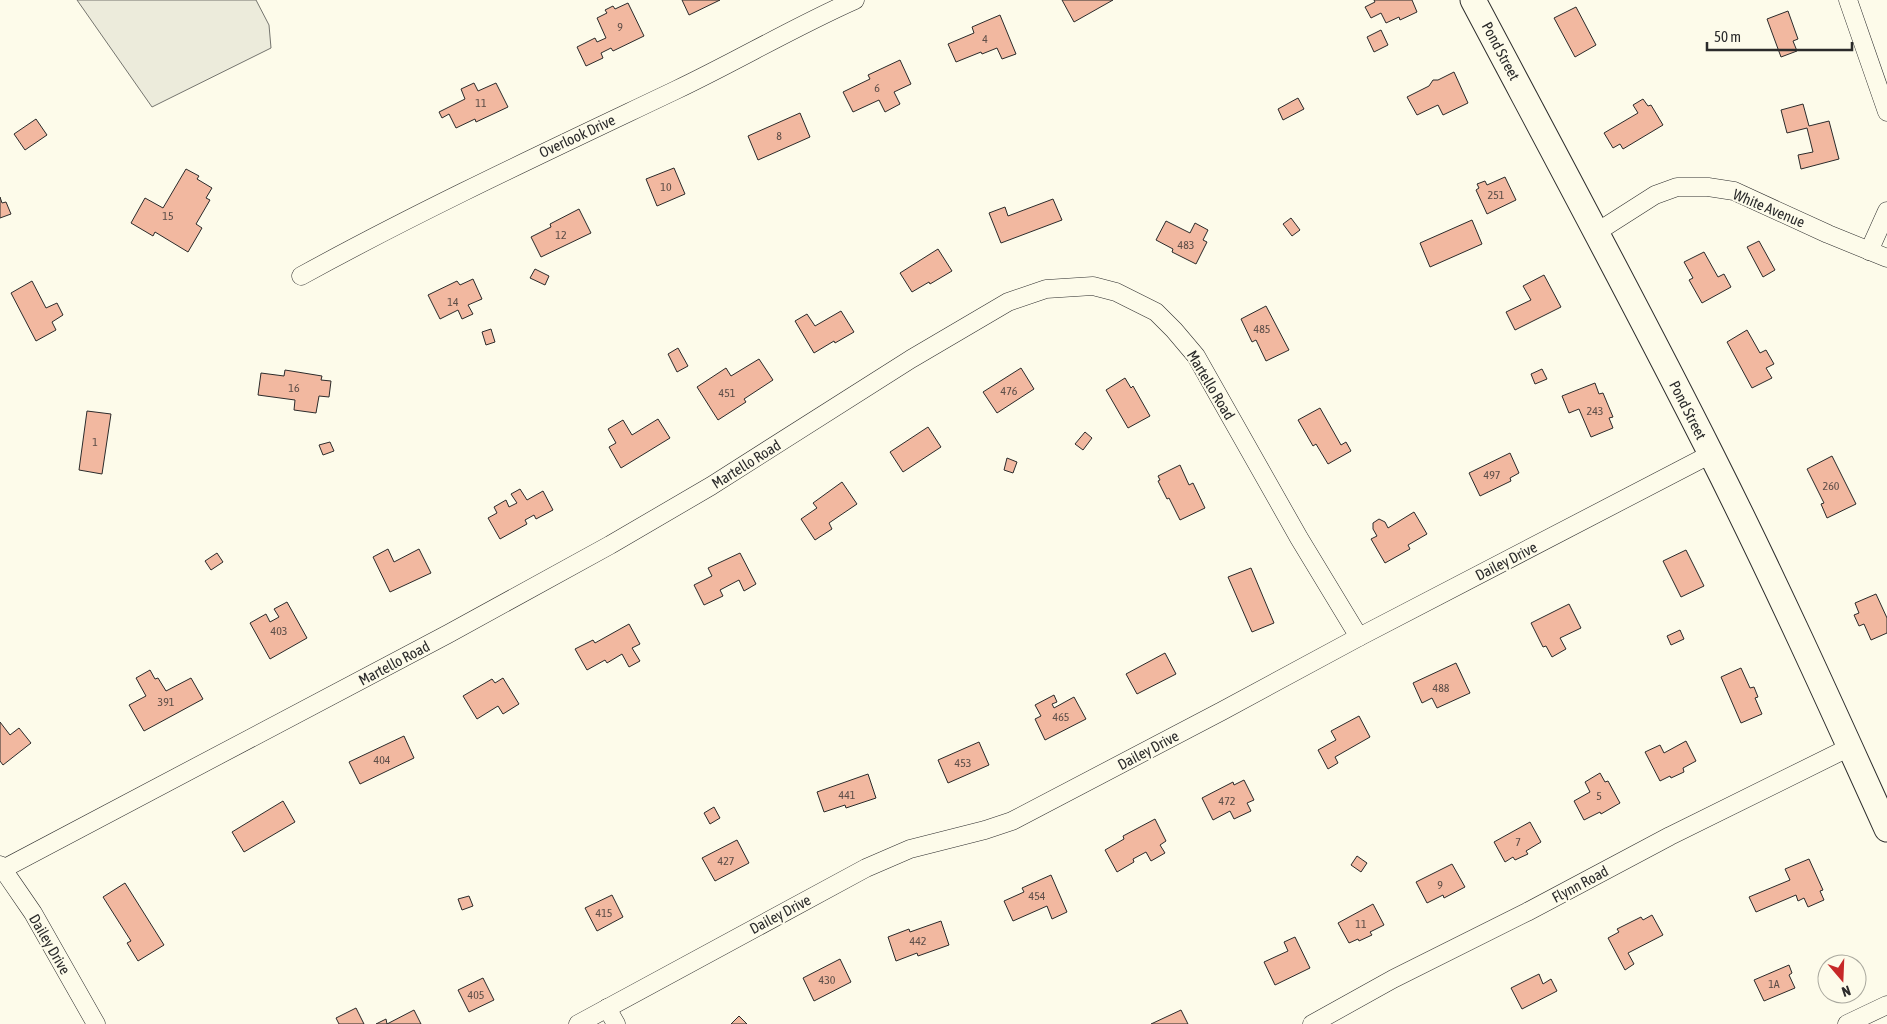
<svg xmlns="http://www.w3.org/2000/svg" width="1887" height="1024" viewBox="0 0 1887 1024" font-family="'Asap Condensed',sans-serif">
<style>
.green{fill:#ecebdb;stroke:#74746e}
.building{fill:#f2b8a0;stroke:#2b2b2b}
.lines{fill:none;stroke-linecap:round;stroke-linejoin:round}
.minor-casing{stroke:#2b2b2b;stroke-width:19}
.secondary-casing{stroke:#2b2b2b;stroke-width:27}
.minor{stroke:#fdfbea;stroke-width:18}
.secondary{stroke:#fdfbea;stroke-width:25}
.labels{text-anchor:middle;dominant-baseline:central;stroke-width:4;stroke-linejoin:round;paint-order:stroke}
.number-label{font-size:12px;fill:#5d4e48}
.street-label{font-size:15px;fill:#2b2b2b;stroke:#fdfbea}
</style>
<rect width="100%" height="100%" fill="#fdfbea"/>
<polygon class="green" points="77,0 256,0 269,25 271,48 152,107"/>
<g class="building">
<polygon points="682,0 720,0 689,15"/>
<polygon points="1062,0 1113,0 1074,22"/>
<polygon points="1374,0 1412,0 1417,12 1400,20 1399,17 1386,23 1381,13 1371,18 1365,7 1375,2"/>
<polygon points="628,3 644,36 613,51 611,48 601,53 603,58 586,66 577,47 595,38 597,42 606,38 597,18 607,13 605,10 613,6 615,9"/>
<polygon points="1576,7 1596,45 1575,57 1554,18"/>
<polygon points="1788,11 1798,39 1793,41 1797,51 1781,57 1767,19"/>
<polygon points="1000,15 1016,54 1002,59 997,48 982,54 981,52 956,62 948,44 974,33 972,27"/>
<polygon points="1381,30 1388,45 1374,52 1367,37"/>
<polygon points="900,60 911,84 894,92 900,104 885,112 879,100 853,112 843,92 870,79 868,75"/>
<polygon points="1454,72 1468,103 1443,115 1438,105 1417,115 1407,97 1429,86 1433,80 1438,80"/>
<polygon points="474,83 478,91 496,83 508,107 476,122 475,119 456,128 449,114 442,118 439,112 465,99 461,89"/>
<polygon points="1298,98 1304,109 1283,120 1278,109"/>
<polygon points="1643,99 1648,106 1651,105 1663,125 1623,149 1620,144 1613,148 1604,133 1638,113 1633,105"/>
<polygon points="1803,104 1809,126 1829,121 1839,159 1801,169 1798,155 1813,152 1807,128 1787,133 1781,110"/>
<polygon points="800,113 810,137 758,160 748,136"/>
<polygon points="36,119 47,135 25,150 14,134"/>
<polygon points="674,168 685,194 657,206 646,179"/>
<polygon points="186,169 199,176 197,179 212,188 206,198 210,200 196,224 202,228 188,252 155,232 153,236 131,223 145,198 163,208"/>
<polygon points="1505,177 1516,200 1487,214 1476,190 1479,188 1477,184 1485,181 1487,185"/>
<polygon points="0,197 2,203 6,202 11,214 0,218"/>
<polygon points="1053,199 1062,220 1001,243 989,213 1005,207 1008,216"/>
<polygon points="579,209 591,233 541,257 531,237 551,227 550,224"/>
<polygon points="1291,218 1300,230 1292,236 1283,224"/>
<polygon points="1472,220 1482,244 1430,267 1420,243"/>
<polygon points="1166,221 1190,233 1195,223 1208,230 1203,240 1207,242 1196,264 1172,252 1173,249 1156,240"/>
<polygon points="1759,241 1775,270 1763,277 1747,247"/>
<polygon points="938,249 952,271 930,284 929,282 912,292 900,273"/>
<polygon points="1704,252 1718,277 1724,274 1731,287 1702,303 1689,280 1693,278 1684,262"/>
<polygon points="535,269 549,276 545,285 530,278"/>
<polygon points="1544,275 1561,307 1515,330 1506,312 1531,300 1523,286"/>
<polygon points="473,279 482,299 468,305 473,314 462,319 458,310 440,319 428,295 457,281 460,285"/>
<polygon points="32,281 46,308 57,303 63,315 52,322 56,330 36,341 11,293"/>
<polygon points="1266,306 1289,350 1266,361 1256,340 1252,342 1241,319"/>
<polygon points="841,311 854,332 835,343 834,341 814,353 795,321 807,314 815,326"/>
<polygon points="491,329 495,342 486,345 482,332"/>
<polygon points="1747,330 1760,353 1766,350 1774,364 1766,368 1772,378 1752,388 1727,342"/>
<polygon points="678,348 688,366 677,372 668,354"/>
<polygon points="759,359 773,380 744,399 746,402 718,420 697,387 726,368 731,376"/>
<polygon points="1021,368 1034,389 997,413 983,392"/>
<polygon points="1542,369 1547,379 1535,384 1531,374"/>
<polygon points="285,370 322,376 321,380 331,381 329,397 319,396 316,413 294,410 295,400 258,395 261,373 284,376"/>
<polygon points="1125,378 1131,388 1133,386 1150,416 1128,428 1106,390"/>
<polygon points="1595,383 1599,394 1603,393 1613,417 1609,418 1613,428 1591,437 1579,409 1569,413 1562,396"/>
<polygon points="1320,408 1341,445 1346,442 1351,451 1328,464 1316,444 1313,446 1298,420"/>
<polygon points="87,411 111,414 102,474 79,470"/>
<polygon points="658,419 670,438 621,468 609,447 616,443 608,429 623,420 632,435"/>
<polygon points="928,427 941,447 903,472 890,452"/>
<polygon points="1085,432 1092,438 1083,450 1075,444"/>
<polygon points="330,442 334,451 323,455 319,445"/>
<polygon points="1510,453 1519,473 1510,478 1511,481 1480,496 1469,473"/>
<polygon points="1832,456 1856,504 1827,518 1821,504 1824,503 1807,469"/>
<polygon points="1007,458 1017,462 1013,473 1004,470"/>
<polygon points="1180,465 1189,485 1193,483 1205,508 1180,520 1169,498 1167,499 1158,481 1160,480 1158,476"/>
<polygon points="842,482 857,504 829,523 832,529 815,540 801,519 817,508 813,503"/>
<polygon points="520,489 527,500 543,491 553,510 536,519 534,515 525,520 527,524 500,539 488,518 497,513 494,507 506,500 509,507 517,503 511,494"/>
<polygon points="1414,512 1427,534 1408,545 1410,549 1385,563 1371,539 1377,536 1373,529 1373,523 1379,519 1385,522 1388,528"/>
<polygon points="388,549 394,562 419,549 431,573 390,592 373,557"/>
<polygon points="1686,550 1704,586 1681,597 1663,561"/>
<polygon points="217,553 223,562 211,570 205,561"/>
<polygon points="740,553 756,584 744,591 739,580 720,590 723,596 704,605 694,585 712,576 708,568"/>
<polygon points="1251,568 1274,623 1252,632 1228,577"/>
<polygon points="1876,594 1887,618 1887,633 1871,640 1864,624 1859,626 1854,615 1859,613 1855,603"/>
<polygon points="287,602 307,638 270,659 250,623 266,614 270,622 279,617 274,609"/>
<polygon points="1569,604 1581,628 1560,638 1566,649 1552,657 1546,646 1543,647 1531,623"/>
<polygon points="629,624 640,644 632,648 640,661 629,667 622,654 607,663 605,660 587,670 575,649 593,640 595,643"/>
<polygon points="1680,630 1684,639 1671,645 1667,636"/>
<polygon points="1165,653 1176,674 1137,694 1126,674"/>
<polygon points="1456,663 1470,693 1437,708 1432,698 1422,703 1413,683"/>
<polygon points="1741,668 1750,688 1754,687 1758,697 1755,698 1762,714 1741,723 1721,677"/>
<polygon points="150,670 155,679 158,678 166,691 191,678 203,699 144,731 129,705 146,696 136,678"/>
<polygon points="503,678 519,704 503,714 498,706 477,719 463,696 492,679 495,683"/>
<polygon points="1054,695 1057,702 1052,704 1054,708 1074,697 1086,719 1045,740 1035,719 1041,716 1035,705"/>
<polygon points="1359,716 1370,737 1335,757 1338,763 1328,769 1318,750 1336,740 1331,731"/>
<polygon points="0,722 10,735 19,728 31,743 3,765 0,761"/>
<polygon points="404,736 414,758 360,784 349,762"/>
<polygon points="1686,741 1696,761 1683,768 1684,772 1671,778 1670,776 1660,781 1645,752 1660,745 1664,753"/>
<polygon points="979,742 989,765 948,783 938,760"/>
<polygon points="1600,773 1605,782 1608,781 1620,803 1601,814 1600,812 1584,820 1574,801 1590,792 1585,782"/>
<polygon points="868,774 876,798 846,808 845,805 824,812 817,792"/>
<polygon points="1244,780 1254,800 1247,803 1251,811 1234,819 1230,811 1213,820 1202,798 1233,782 1234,785"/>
<polygon points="283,801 295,822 244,852 232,832"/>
<polygon points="714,807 720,818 710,824 704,813"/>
<polygon points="1155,819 1166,841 1160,845 1165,853 1151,861 1146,852 1133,859 1134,862 1117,872 1105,850 1124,839 1123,836"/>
<polygon points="1530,822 1541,842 1526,851 1528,854 1515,860 1513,857 1505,862 1494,842"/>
<polygon points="737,840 749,863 715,881 702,858"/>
<polygon points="1357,856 1367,863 1361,872 1351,865"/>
<polygon points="1809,859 1823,890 1820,891 1824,900 1808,907 1804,898 1798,901 1796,895 1756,912 1749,897 1790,880 1785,869"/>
<polygon points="1452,864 1465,887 1444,898 1443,895 1427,903 1416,882"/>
<polygon points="1051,875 1067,912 1052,919 1047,906 1013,921 1004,901 1024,892 1022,888"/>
<polygon points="125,883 164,945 138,961 127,943 131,941 103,897"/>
<polygon points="612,895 623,917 597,931 585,908"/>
<polygon points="469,896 473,906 462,910 458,899"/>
<polygon points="1373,904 1384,925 1370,932 1372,935 1359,941 1358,939 1349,943 1338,923"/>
<polygon points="1652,915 1663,935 1628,953 1634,964 1625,970 1608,938 1619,932 1617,929 1641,917 1643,920"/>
<polygon points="941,921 949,945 918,956 917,953 896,961 888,937 909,929 910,932"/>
<polygon points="1295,937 1310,968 1275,985 1264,962 1288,951 1284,942"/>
<polygon points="840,959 851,982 814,1001 803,978"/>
<polygon points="1789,965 1792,973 1789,975 1795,988 1764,1001 1754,980"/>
<polygon points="1539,974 1543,984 1551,979 1557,991 1522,1009 1511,988"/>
<polygon points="483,978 494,1000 469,1012 458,990"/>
<polygon points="356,1008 364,1024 339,1024 336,1018"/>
<polygon points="414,1010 421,1024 376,1024 386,1019 387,1024"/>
<polygon points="1181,1010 1188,1024 1151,1024"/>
<polygon points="739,1016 747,1024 731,1024"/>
</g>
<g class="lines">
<defs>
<g id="minor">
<polyline points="1848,0 1887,112"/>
<polyline points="1597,232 1655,195 1677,187 1708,187 1734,191 1828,234 1887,258"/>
<polyline points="1869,251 1887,211"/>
<path d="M301,276C423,209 550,150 676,90C737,61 794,27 855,0"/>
<polyline points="0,865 33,913 96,1024"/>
<polyline points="3,869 448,634 610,545 711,486 911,359 1008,302 1046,289 1093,286 1116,292 1156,312 1174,330 1196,356 1299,538 1359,637"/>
<polyline points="607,1008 616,1024"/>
<polyline points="578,1024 866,868 910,849 985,830 1012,821 1222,711 1359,637 1711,454"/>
<polyline points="1312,1024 1393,979 1527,912 1670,836 1850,747"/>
<polyline points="1847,1024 1887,1005"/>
</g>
<path id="secondary" d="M1473,0C1553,151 1634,301 1711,454C1773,577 1830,703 1887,829"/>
</defs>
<use href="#minor" class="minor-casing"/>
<use href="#secondary" class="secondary-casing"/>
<use href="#minor" class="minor"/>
<use href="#secondary" class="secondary"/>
</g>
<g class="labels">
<g class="number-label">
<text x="620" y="27">9</text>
<text x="985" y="39">4</text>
<text x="877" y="88">6</text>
<text x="481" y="103">11</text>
<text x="779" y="136">8</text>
<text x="666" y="187">10</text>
<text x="1496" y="195">251</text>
<text x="168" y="216">15</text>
<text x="561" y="235">12</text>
<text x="1186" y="245">483</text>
<text x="453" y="302">14</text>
<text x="1262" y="329">485</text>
<text x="294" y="388">16</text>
<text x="1009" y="391">476</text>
<text x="727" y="393">451</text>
<text x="1595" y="411">243</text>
<text x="95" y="442">1</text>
<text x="1492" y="475">497</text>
<text x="1831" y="486">260</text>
<text x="279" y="631">403</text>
<text x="1441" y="688">488</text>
<text x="166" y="702">391</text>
<text x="1061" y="717">465</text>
<text x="382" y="760">404</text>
<text x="963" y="763">453</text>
<text x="847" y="795">441</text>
<text x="1599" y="796">5</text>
<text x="1227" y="801">472</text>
<text x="1518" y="842">7</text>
<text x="726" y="861">427</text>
<text x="1440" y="885">9</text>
<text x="1037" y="896">454</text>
<text x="604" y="913">415</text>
<text x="1361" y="924">11</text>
<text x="918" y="941">442</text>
<text x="827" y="980">430</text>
<text x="1774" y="984">1A</text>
<text x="476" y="995">405</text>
</g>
<g class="street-label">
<text transform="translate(1501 51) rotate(62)">Pond Street</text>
<text transform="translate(577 136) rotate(-25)">Overlook Drive</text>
<text transform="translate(1769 208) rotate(23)">White Avenue</text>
<text transform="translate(1211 385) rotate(59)">Martello Road</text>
<text transform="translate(1688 410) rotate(63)">Pond Street</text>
<text transform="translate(746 464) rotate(-32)">Martello Road</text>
<text transform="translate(1506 561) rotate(-27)">Dailey Drive</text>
<text transform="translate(394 663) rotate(-28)">Martello Road</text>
<text transform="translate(1148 750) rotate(-28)">Dailey Drive</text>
<text transform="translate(1580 884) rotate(-28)">Flynn Road</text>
<text transform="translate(780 914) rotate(-28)">Dailey Drive</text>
<text transform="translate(50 944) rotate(60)">Dailey Drive</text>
</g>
</g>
<g transform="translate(1842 979) rotate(161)"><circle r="24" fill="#fdfbea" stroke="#a9a89e"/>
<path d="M0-4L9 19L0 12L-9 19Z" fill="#c62828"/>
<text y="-8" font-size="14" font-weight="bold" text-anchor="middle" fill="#2b2b2b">N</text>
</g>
<path d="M1707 42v8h145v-8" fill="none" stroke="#2b2b2b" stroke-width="2.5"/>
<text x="1714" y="42" font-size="15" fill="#2b2b2b" stroke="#fdfbea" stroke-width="4" paint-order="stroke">50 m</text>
</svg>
